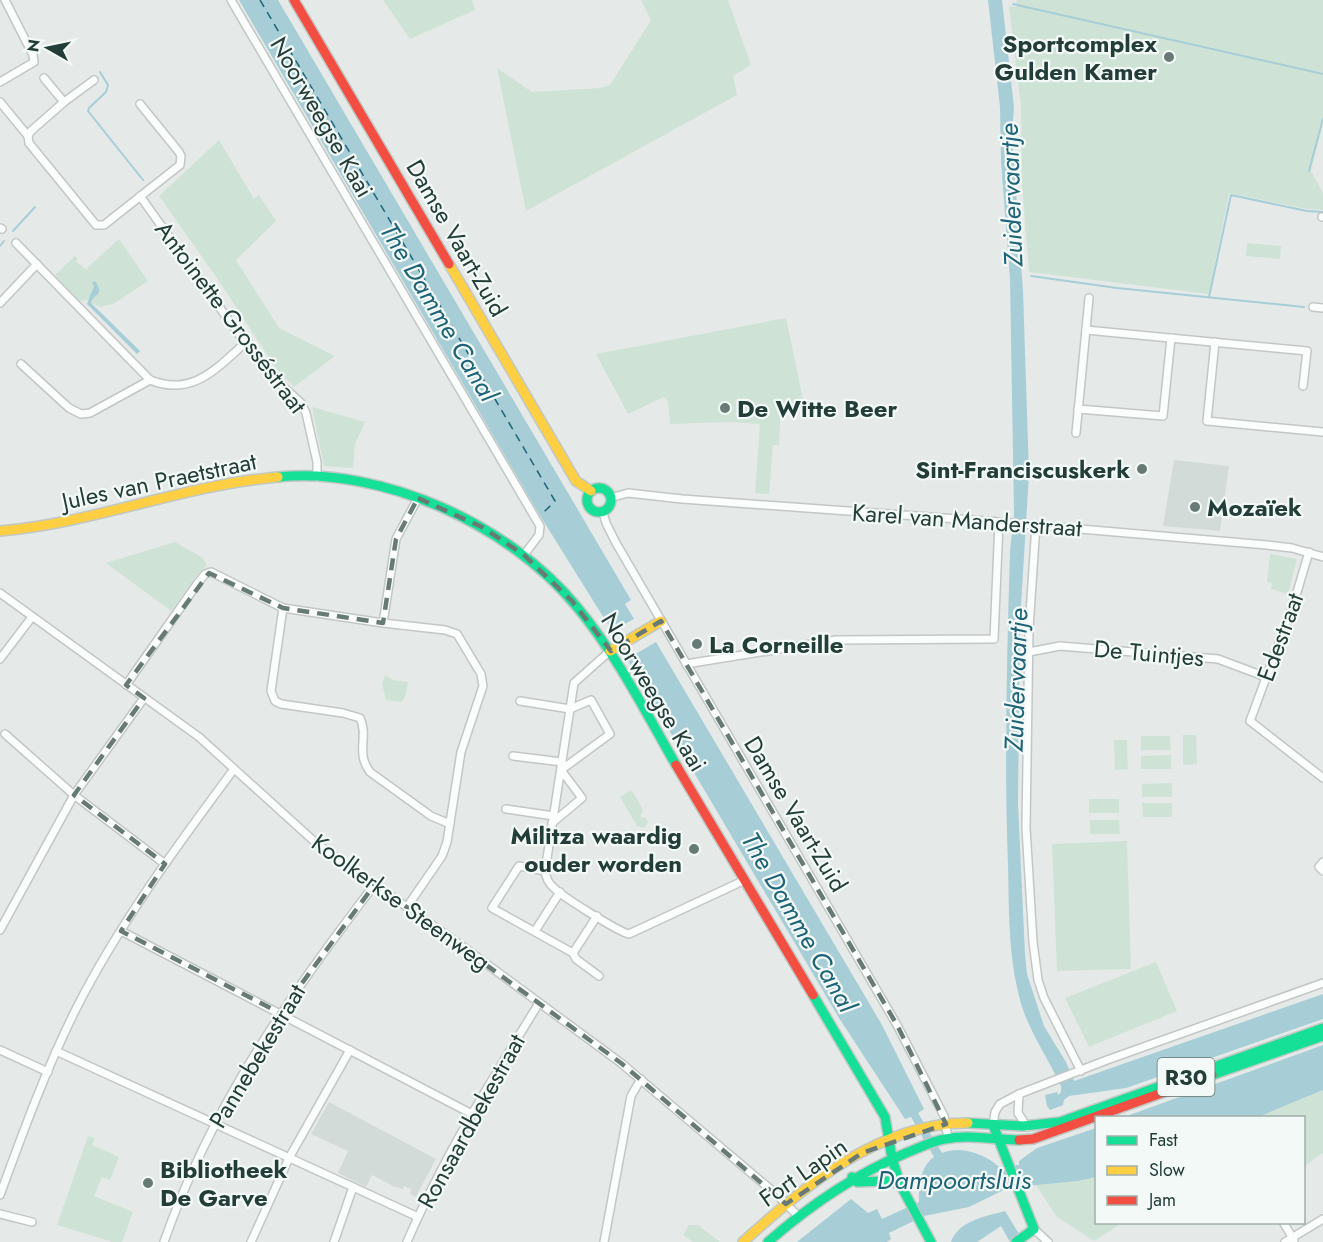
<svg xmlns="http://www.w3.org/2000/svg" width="1323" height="1242" viewBox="0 0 1323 1242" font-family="Jost,sans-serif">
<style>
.built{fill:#d3dbd8}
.green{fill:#cee3d6}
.water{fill:#a7cdd7}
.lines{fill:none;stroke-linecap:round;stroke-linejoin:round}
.stream{stroke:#a7cdd7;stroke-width:2}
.ferry{stroke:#1e6378;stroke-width:1.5;stroke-dasharray:8 6;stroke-linecap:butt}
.street-casing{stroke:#c2c7c5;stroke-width:10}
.fast-casing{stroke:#c0c8c5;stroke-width:12}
.slow-casing{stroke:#c0c8c5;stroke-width:12}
.jam-casing{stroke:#c0c8c5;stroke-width:12}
.street{stroke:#fbfcfc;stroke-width:7}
.fast{stroke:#16e098;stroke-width:9}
.slow{stroke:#ffcf43;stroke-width:9}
.jam{stroke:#f24e42;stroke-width:9}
.marked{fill:none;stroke:#677a76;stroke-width:4.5;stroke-dasharray:12 8;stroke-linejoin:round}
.poi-dot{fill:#677a76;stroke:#f3f9f6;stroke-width:2}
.labels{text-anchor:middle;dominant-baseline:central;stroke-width:4.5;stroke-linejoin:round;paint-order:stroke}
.shield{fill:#f3f9f6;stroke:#617571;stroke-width:1.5}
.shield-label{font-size:22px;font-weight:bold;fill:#233d38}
.poi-label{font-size:24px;font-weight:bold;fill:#233d38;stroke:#f3f9f6;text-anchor:start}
.street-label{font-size:24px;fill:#233d38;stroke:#f3f9f6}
.water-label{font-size:26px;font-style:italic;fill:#1e6378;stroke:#f3f9f6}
</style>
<rect width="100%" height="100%" fill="#e5eae8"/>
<g class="built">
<polygon points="1174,460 1229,466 1220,531 1163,526"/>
<polygon points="329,1102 436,1159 416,1197 410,1194 411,1189 404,1186 403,1189 395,1187 372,1175 366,1187 338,1173 348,1151 311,1134"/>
</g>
<g class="green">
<polygon points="383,0 472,0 475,10 410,39"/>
<polygon points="641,0 728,0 751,65 733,76 737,95 526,211 497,68 532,92 600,88 610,85 651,20"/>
<polygon points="1017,0 1323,0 1323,122 1311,171 1323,193 1323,210 1307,209 1229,193 1209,294 1029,272 1022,185 1021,107 1009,6 1016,7"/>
<polygon points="219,140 254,199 259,195 276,221 236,260 279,328 335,356 294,387 275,367 217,278 159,196"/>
<polygon points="119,239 148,281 113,304 101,307 91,303 95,286 89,300 79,301 55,275 75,256 78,259 76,262 87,270 88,267"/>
<polygon points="1247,243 1281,246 1280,259 1246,256"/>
<polygon points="786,318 804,404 781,406 779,445 773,445 769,494 755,493 760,424 729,422 670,424 668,402 664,397 628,414 596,354"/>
<polygon points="312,407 365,422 355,444 353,468 324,466"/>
<polygon points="175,542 203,558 207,565 197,575 171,611 106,563"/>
<polygon points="1270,554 1297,559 1288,594 1271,589 1272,583 1267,582"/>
<polygon points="385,675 393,680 408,682 406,694 402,702 386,700 382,684"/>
<polygon points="1183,735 1196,735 1197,764 1183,765"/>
<polygon points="1141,736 1170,736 1171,750 1141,750"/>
<polygon points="1114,740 1127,740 1128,769 1115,770"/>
<polygon points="1171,755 1171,769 1141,769 1141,756"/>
<polygon points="1172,783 1172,797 1142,797 1142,784"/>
<polygon points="630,791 633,792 643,810 640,817 646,818 648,822 644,828 637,826 620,797"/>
<rect x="1089" y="799" width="30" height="14"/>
<polygon points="1142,803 1172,803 1172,817 1143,817"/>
<polygon points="1090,820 1119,820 1120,834 1090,834"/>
<polygon points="1127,841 1131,969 1057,971 1052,844"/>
<polygon points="1156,962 1177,1011 1089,1047 1065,998"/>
<polygon points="1323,1090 1323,1153 1304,1166 1304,1118 1258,1117"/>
<polygon points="88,1136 95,1138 92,1145 119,1157 110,1180 102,1177 94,1196 133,1212 122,1242 113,1242 57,1225"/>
<polygon points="1096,1177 1096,1222 1122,1223 1094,1241 1057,1217 1036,1185 1078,1181"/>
<polygon points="689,1225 698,1225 720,1242 693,1242 683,1235"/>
</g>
<g class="water">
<polygon points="239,0 278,0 631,600 625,604 634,619 612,631 536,509"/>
<path d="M988,0H1002L1014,107L1012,135L1023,291L1029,474L1020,622L1018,804L1025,954L1027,974L1044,1026L1066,1062L1074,1081L1323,994V1019L1126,1088L1069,1096L1064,1100L1063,1105L1050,1110L1047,1106L1045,1095L1057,1092L1058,1095L1061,1092V1086C1047,1056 1027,1029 1019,996C1008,953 1009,908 1008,865C1004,760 1007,655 1010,551L1014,514L1010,279L1001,162L1000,107Z"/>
<path d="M95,281C105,296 94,293 91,303L140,351L137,354L87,304L94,286L92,283Z"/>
<path d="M656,642L882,1025L924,1109L918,1113L942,1153C958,1146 979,1152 993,1162C997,1165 1000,1168 1004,1171L1017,1165H1019V1161L1037,1148L1096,1128V1177L1078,1181L1027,1186V1181L1024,1180L969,1207L924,1216L889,1233L891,1239L887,1242H797L851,1199L868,1213L877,1209L882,1219L919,1202C919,1185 920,1167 934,1157L911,1117L905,1119L839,1018L627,659Z"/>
<polygon points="1323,1045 1323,1090 1258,1117 1124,1117"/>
<path d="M1005,1211L1024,1242H1010L1001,1226L977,1242H951C958,1221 986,1216 1005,1211Z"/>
</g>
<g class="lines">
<g class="stream">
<polyline points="1013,4 1323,74"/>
<polyline points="100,72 108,85 106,92 89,108 88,111 143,180"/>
<polyline points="1309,171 1323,119"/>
<polyline points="13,231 35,207"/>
<polyline points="0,246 4,241"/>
<polyline points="1031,276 1117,288 1304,307"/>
<polyline points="1209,297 1231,195 1307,211 1323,212"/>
</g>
<polyline class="ferry" points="260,0 555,501 543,513"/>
<defs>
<g id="street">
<polyline points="231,0 540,526 539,535 524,555"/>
<polyline points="44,78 64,102"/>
<polyline points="94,80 64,102 31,131 28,136 29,143 96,225 104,225 180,165 181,156 179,152 140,104"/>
<polyline points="0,82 34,62 33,55 5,0"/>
<polyline points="0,102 28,136"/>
<polyline points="140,196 245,343 277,381 301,403 306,413 317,462 317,477"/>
<polyline points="1322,217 1323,217"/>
<polyline points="0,228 2,229"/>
<path d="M16,243L150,380C192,397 216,369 245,343"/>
<polyline points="0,303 37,264"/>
<polyline points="1313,307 1323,308"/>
<polyline points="1086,330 1307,351 1303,386"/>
<polyline points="1215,342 1207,421 1323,432"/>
<polyline points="21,364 69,408 81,414 90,413 150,380"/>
<polyline points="1078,409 1163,416 1171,338"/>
<polyline points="1076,433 1089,298"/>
<polyline points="610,498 628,493 682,499 999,522 1267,545 1292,548 1323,557"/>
<polyline points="603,512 606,523 616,543 897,1025 944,1116 948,1138"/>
<polyline points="1036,525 1029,628 1026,828 1033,942 1038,980 1044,998 1081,1071"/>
<polyline points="1309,552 1294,602 1250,721 1323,778"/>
<polyline points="0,593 199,737 316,843 465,948 621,1063 776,1194 798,1216"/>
<path d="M283,608L271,691L275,701L281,704L343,713L360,718C369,737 355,752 370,772L431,816L450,824"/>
<path d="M610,651L574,683L545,871C546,877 548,883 553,887C561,896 619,932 629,934L745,880"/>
<polyline points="1029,652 1060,646 1218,659 1266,677"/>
<polyline points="0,659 32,617"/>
<polyline points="686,664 836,640 994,639 999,522"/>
<polyline points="126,685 197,584 205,574 211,572 283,608 383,623"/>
<polyline points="520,701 570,709 591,700 610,734 561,770 582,798 552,823"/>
<polyline points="5,734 74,795 165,864"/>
<polyline points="513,756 562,762"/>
<polyline points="506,809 554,816"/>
<polyline points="1323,862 1319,867 1323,871"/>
<polyline points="545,871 519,866 492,908 573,953 576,959 599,976"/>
<polyline points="407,907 442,856 447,842 461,752 483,686 481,674 457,634 445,630 383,623 396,539 418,498"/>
<polyline points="0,930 74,795 144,698"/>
<polyline points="121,931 472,1114"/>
<polyline points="535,931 560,892"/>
<polyline points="573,953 597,916"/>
<polyline points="0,1050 48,1072"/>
<polyline points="56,1051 353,1187"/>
<polyline points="1019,1094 1018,1113 1027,1127"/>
<polyline points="993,1125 995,1112 1000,1104 1019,1094 1107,1060 1323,983"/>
<path d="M0,1195C23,1132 46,1069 76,1009C119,924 177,846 234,769"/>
<polyline points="0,1214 32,1222"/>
<polyline points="1283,1222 1294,1240"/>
<polyline points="1034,1229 1048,1242"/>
<path d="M164,1242C211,1107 289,996 375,884"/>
<polyline points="251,1242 289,1158 350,1050"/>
<polyline points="334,1242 353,1187 418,1217"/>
<path d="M407,1242C443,1158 491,1081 539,1003"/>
<polyline points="604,1242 631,1096 641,1079"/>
<polyline points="1285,1242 1323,1219"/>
</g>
<g id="fast">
<path d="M278,477C384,467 510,525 577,607C617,655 645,711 676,765"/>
<circle cx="599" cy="500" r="12"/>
<polyline points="813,995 885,1117 892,1158 900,1184 931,1242"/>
<polyline points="1212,1075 1323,1036"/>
<polyline points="968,1123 1023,1126 1060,1122 1323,1028"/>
<polyline points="993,1125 1034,1229 1016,1242"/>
<polyline points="852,1177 857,1182 887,1181 900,1184"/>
<path d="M768,1242C810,1205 854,1175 906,1153C919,1148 932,1141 945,1139C969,1134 995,1140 1019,1140"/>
</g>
<g id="slow">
<polyline points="449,264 576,481 591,491"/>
<path d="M0,531C94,523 184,485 278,477"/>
<polyline points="610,651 661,621"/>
<path d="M743,1242C804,1186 881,1122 968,1123"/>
</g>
<g id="jam">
<polyline points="294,0 449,264"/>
<polyline points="676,765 813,995"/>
<polyline points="1019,1140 1033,1139 1212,1075"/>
</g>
</defs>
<use href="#street" class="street-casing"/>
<use href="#fast" class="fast-casing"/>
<use href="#slow" class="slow-casing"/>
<use href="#jam" class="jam-casing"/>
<use href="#street" class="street"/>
<use href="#fast" class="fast"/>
<use href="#slow" class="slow"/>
<use href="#jam" class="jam"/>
</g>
<path class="marked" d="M418,498L482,527L524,555L572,601L611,651L661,621L897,1025L946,1124L862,1153L786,1204L621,1063L375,884L280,1013L121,931L165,864L74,795L144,698L126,685L209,573L283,608L383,623L396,539Z"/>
<g class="poi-dot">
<circle cx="1169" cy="57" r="6"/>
<circle cx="725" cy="408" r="6"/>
<circle cx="1142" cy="469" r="6"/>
<circle cx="1195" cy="507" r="6"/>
<circle cx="697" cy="644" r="6"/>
<circle cx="694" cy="849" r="6"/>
<circle cx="148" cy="1183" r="6"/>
</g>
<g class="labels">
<rect class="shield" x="1157.5" y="1058" width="57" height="38" rx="4.5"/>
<g class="shield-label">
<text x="1186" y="1077">R30</text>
</g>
<g class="poi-label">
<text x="1157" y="43" text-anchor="end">Sportcomplex<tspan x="1157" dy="28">Gulden Kamer</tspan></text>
<text x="737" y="408">De Witte Beer</text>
<text x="1130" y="469" text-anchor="end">Sint-Franciscuskerk</text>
<text x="1207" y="507">Mozaïek</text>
<text x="709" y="644">La Corneille</text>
<text x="682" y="835" text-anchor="end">Militza waardig<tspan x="682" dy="28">ouder worden</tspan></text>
<text x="160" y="1169">Bibliotheek<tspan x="160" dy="28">De Garve</tspan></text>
</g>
<g class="street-label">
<text transform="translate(322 117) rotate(60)">Noorweegse Kaai</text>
<text transform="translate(457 238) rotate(60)">Damse Vaart-Zuid</text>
<text transform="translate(231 317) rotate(53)">Antoinette Grosséstraat</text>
<text transform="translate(159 481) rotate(-12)">Jules van Praetstraat</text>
<text transform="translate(967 520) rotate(4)">Karel van Manderstraat</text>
<text transform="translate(1280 637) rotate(-70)">Edestraat</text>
<text transform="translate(1149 653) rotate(5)">De Tuintjes</text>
<text transform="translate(654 692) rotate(59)">Noorweegse Kaai</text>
<text transform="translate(796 814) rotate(59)">Damse Vaart-Zuid</text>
<text transform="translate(401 902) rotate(36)">Koolkerkse Steenweg</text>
<text transform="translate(257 1056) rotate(-59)">Pannebekestraat</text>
<text transform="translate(471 1121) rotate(-61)">Ronsaardbekestraat</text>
<text transform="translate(803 1172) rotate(-35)">Fort Lapin</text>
</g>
<g class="water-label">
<text transform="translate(1011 195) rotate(-92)">Zuidervaartje</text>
<text transform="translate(439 312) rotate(59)">The Damme Canal</text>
<text transform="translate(1016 680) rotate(-88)">Zuidervaartje</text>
<text transform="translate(799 922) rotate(60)">The Damme Canal</text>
<text x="954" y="1180">Dampoortsluis</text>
</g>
</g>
<rect x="1095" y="1116" width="210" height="108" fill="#f3f9f6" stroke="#a0aeaa" stroke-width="1.5"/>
<rect x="1107" y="1136" width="30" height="9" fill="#16e098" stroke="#a0aeaa" stroke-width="1.5"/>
<text x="1149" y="1146" font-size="18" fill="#233d38">Fast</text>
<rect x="1107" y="1166" width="30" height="9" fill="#ffcf43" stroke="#a0aeaa" stroke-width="1.5"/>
<text x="1149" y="1176" font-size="18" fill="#233d38">Slow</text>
<rect x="1107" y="1196" width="30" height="9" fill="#f24e42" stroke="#a0aeaa" stroke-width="1.5"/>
<text x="1149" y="1206" font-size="18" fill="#233d38">Jam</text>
<g transform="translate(48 48) rotate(279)" stroke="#f3f9f6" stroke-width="4.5" paint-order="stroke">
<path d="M0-4.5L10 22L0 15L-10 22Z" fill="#233d38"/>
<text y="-9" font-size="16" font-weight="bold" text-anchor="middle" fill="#233d38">N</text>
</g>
</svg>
